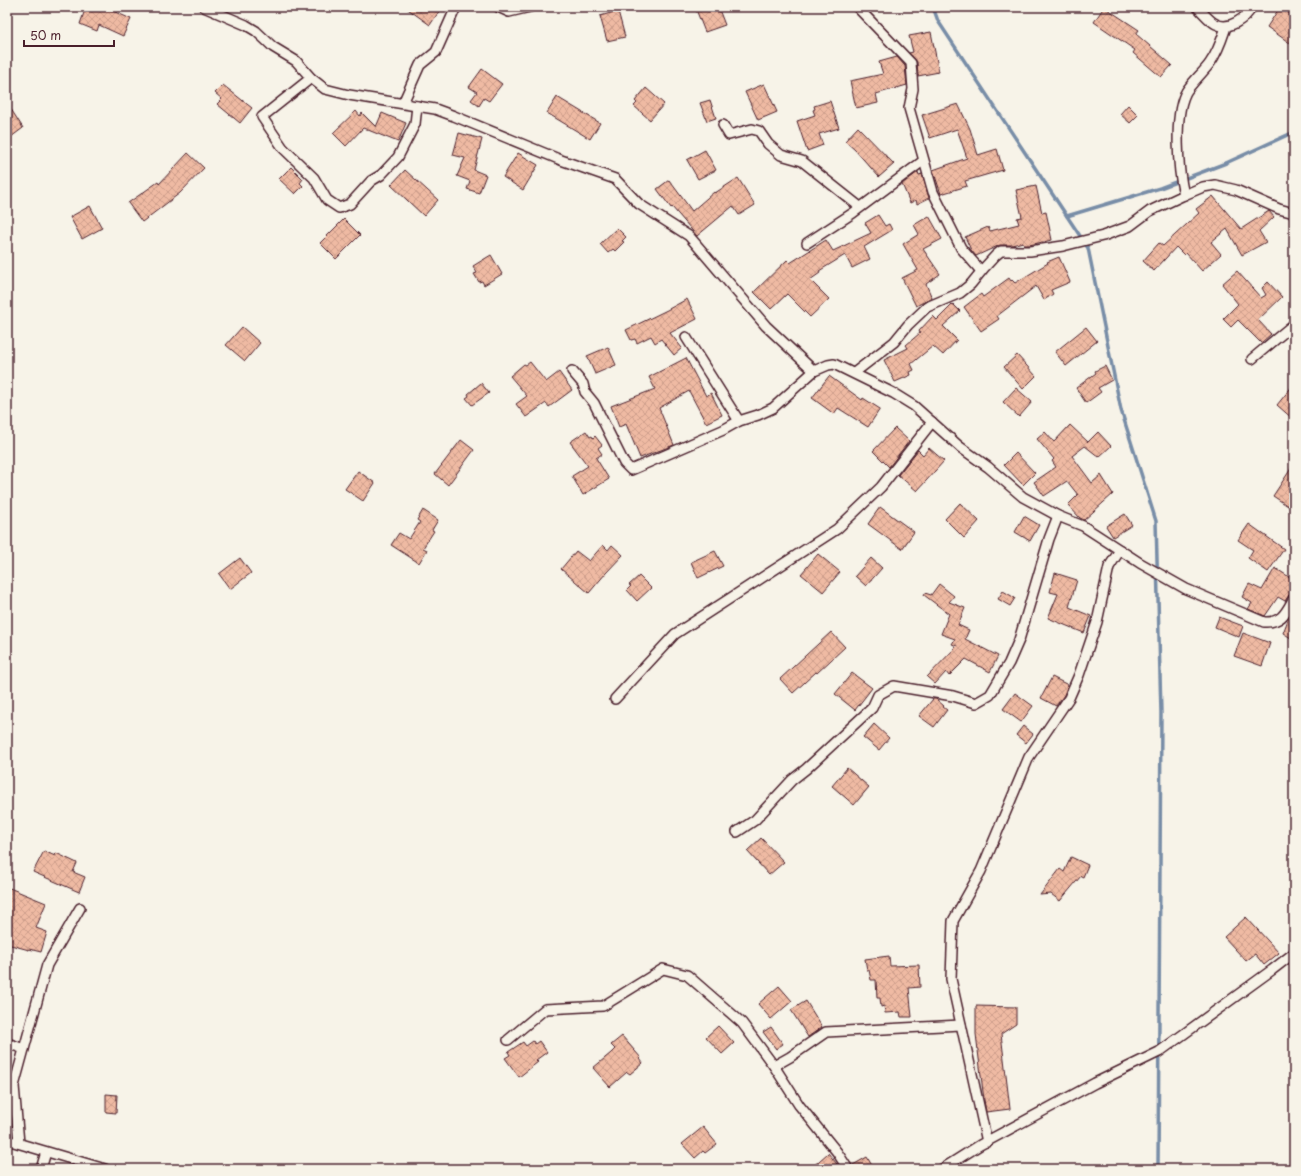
<svg xmlns="http://www.w3.org/2000/svg" width="1301" height="1176" viewBox="0 0 1301 1176" font-family="'Playpen Sans',sans-serif">
<style>
.lines{fill:none;stroke-linecap:round;stroke-linejoin:round}
.stream{stroke:#788da7;stroke-width:3.5}
.building{fill:url(#building-cross-hatch);stroke:#4a1f2b}
.street-casing{stroke:#4a1f2b;stroke-width:12}
.street{stroke:#f7f3e8;stroke-width:9}
</style>
<defs>
<pattern id="building-cross-hatch" width="8" height="8" patternUnits="userSpaceOnUse"><rect width="8" height="8" fill="#efbaa3"/><path d="M0 0l8 8M0 8l8-8" fill="none" stroke="#ce9f8c"/></pattern>
</defs>
<rect width="100%" height="100%" fill="#f7f3e8"/>
<filter id="ink" filterUnits="userSpaceOnUse"><feTurbulence type="fractalNoise" baseFrequency=".025" numOctaves="2"/><feDisplacementMap in="SourceGraphic" scale="8" xChannelSelector="R" yChannelSelector="G"/><feConvolveMatrix kernelMatrix="1 2 1 2 8 2 1 2 1" color-interpolation-filters="sRGB"/></filter>
<g filter="url(#ink)">
<g class="lines">
<g class="stream">
<polyline points="933,7 938,21 1088,248 1121,410 1156,521 1161,713 1158,1169"/>
<polyline points="1067,216 1160,188 1226,163 1294,132"/>
</g>
</g>
<g class="building">
<polygon points="86,7 104,7 131,19 123,36 99,25 97,31 80,24"/>
<polygon points="405,7 442,7 430,25"/>
<polygon points="695,7 718,7 725,25 705,32"/>
<polygon points="1104,7 1139,30 1136,34 1172,65 1161,77 1133,53 1135,50 1094,22"/>
<polygon points="1280,7 1294,17 1294,46 1267,27"/>
<polygon points="618,11 625,37 607,41 600,16"/>
<polygon points="931,32 939,72 918,76 917,62 909,53 913,52 909,36"/>
<polygon points="897,57 905,66 907,85 876,94 878,103 856,108 850,81 883,74 879,62"/>
<polygon points="482,69 502,84 489,101 484,98 479,106 471,100 477,92 469,87"/>
<polygon points="764,84 777,112 758,120 745,92"/>
<polygon points="223,85 252,108 240,123 217,104 222,99 215,93"/>
<polygon points="646,88 664,104 650,120 634,106 637,103 635,101"/>
<polygon points="557,97 600,123 590,139 547,113"/>
<polygon points="710,100 716,118 707,121 700,103"/>
<polygon points="830,101 839,128 819,134 823,145 807,151 797,121 815,115 813,110 815,109 814,106"/>
<polygon points="7,103 23,128 7,140"/>
<polygon points="958,104 970,129 978,155 997,149 1003,170 965,181 967,186 941,194 933,170 967,158 957,129 930,138 922,115"/>
<polygon points="1128,105 1138,115 1130,123 1120,114"/>
<polygon points="356,111 360,116 362,113 376,127 382,113 406,123 398,142 363,128 346,146 333,133"/>
<polygon points="858,127 894,164 879,177 855,150 845,141"/>
<polygon points="459,133 482,139 474,170 486,175 479,193 467,189 470,181 457,176 465,158 453,155"/>
<polygon points="705,150 716,170 698,179 687,160"/>
<polygon points="188,153 204,168 180,193 142,222 128,203 158,182 159,184"/>
<polygon points="518,153 538,165 523,190 503,177"/>
<polygon points="291,167 303,179 300,183 303,186 295,194 279,179"/>
<polygon points="405,170 438,200 424,216 391,185"/>
<polygon points="918,172 919,175 922,174 929,198 917,204 916,200 910,203 902,184"/>
<polygon points="738,178 755,205 739,215 733,206 697,236 672,207 671,208 657,189 669,180 692,211 714,192 715,193"/>
<polygon points="1036,186 1042,213 1046,212 1052,240 1029,245 1024,245 1023,242 1012,245 1000,245 976,256 971,250 965,237 988,227 990,231 1019,224 1017,218 1022,217 1016,190"/>
<polygon points="1213,196 1241,229 1269,211 1274,217 1259,231 1266,242 1242,255 1227,229 1211,242 1221,254 1202,271 1186,253 1184,255 1176,247 1154,271 1143,261 1159,243 1163,246 1199,213 1196,209"/>
<polygon points="90,206 102,228 82,239 70,217"/>
<polygon points="878,215 885,226 889,224 892,230 864,247 870,259 852,268 845,255 819,271 820,273 810,280 829,299 810,317 787,294 771,309 754,292 787,260 790,263 826,240 833,251 871,233 865,223"/>
<polygon points="929,216 942,239 923,249 940,274 926,284 932,298 916,306 902,278 918,270 903,244 919,234 914,225"/>
<polygon points="344,219 360,235 336,259 320,243"/>
<polygon points="617,228 626,237 622,241 624,242 615,251 613,249 608,253 600,244"/>
<polygon points="491,255 502,274 484,285 482,281 479,282 474,274 477,273 473,266"/>
<polygon points="1059,257 1070,282 1051,290 1053,294 1044,300 1036,286 997,316 999,319 981,331 964,307 981,294 983,297 1009,278 1011,281 1012,280 1015,283 1048,263 1047,262"/>
<polygon points="1237,271 1261,298 1266,295 1262,288 1268,282 1282,297 1258,320 1271,334 1261,343 1238,320 1231,327 1223,319 1238,304 1222,284"/>
<polygon points="687,299 697,319 670,333 682,348 674,355 661,339 655,343 651,336 637,343 635,339 631,340 626,330 667,310"/>
<polygon points="953,304 960,311 943,326 957,340 943,355 933,346 911,364 914,370 910,372 911,375 895,382 884,360 908,348 906,345 920,333 919,331 933,316 937,320"/>
<polygon points="242,327 260,343 245,361 226,345"/>
<polygon points="1086,327 1097,341 1066,366 1055,352"/>
<polygon points="608,347 616,365 595,374 587,356"/>
<polygon points="1017,355 1036,376 1023,389 1004,367"/>
<polygon points="686,358 706,396 711,393 722,415 706,423 689,391 659,408 674,445 640,458 626,424 619,427 611,406 655,389 649,377"/>
<polygon points="530,362 546,382 559,372 572,390 549,407 546,403 526,417 516,404 527,396 510,376 524,364 526,365"/>
<polygon points="1105,366 1112,380 1098,388 1101,392 1086,403 1076,388 1096,373 1095,371"/>
<polygon points="829,376 862,400 863,398 880,409 868,427 838,408 834,414 812,398"/>
<polygon points="481,383 489,393 472,405 466,398 469,396 468,394"/>
<polygon points="1294,384 1294,420 1277,405"/>
<polygon points="1016,388 1032,402 1019,417 1003,402"/>
<polygon points="1070,425 1088,442 1098,432 1111,446 1099,457 1085,446 1072,456 1092,483 1101,475 1113,494 1084,520 1080,518 1068,505 1078,495 1067,481 1044,496 1034,482 1056,467 1052,461 1054,459 1037,439 1045,432 1054,442"/>
<polygon points="895,428 909,441 889,467 873,451"/>
<polygon points="586,431 590,437 592,436 593,438 595,436 602,445 598,448 602,454 596,458 609,479 583,495 572,476 588,466 570,442"/>
<polygon points="461,440 474,450 448,485 435,474"/>
<polygon points="929,448 944,461 917,491 898,475 918,450 923,455"/>
<polygon points="1016,453 1035,473 1023,485 1004,465"/>
<polygon points="1294,464 1294,510 1273,496"/>
<polygon points="358,471 375,483 363,501 345,489"/>
<polygon points="960,503 979,521 964,538 945,519"/>
<polygon points="880,507 914,532 902,549 868,524"/>
<polygon points="423,510 438,520 432,530 434,531 423,548 427,550 419,563 391,545 399,533 409,539 420,522 417,520"/>
<polygon points="1125,514 1132,525 1113,537 1106,526"/>
<polygon points="1024,516 1039,525 1030,541 1015,532"/>
<polygon points="1249,524 1284,549 1268,572 1248,558 1253,550 1238,540"/>
<polygon points="603,545 608,550 612,545 623,555 606,573 589,593 561,569 576,551 589,561"/>
<polygon points="715,551 723,566 698,578 691,562"/>
<polygon points="818,554 840,572 823,592 801,574"/>
<polygon points="240,558 251,573 230,589 219,574"/>
<polygon points="871,558 882,568 866,586 855,576"/>
<polygon points="1275,568 1294,580 1294,592 1289,595 1285,601 1278,597 1265,616 1248,609 1252,603 1242,597 1249,584 1262,590"/>
<polygon points="1055,573 1077,580 1069,607 1091,616 1084,633 1048,618 1058,594 1050,592"/>
<polygon points="639,576 651,588 637,601 627,590 631,586 629,585"/>
<polygon points="939,584 954,596 949,602 965,608 958,625 969,630 965,639 998,656 990,672 966,659 949,676 946,672 935,684 927,677 957,646 952,644 955,639 941,634 949,614 924,595 925,593 931,595"/>
<polygon points="1003,591 1015,598 1010,606 998,599"/>
<polygon points="1294,610 1294,640 1283,633 1289,617"/>
<polygon points="1219,617 1243,626 1239,637 1215,627"/>
<polygon points="831,632 845,647 817,673 816,672 793,693 780,679"/>
<polygon points="1243,633 1270,643 1262,666 1234,656"/>
<polygon points="852,673 872,688 855,710 835,694"/>
<polygon points="1052,677 1068,685 1064,695 1056,706 1041,698"/>
<polygon points="1015,693 1033,706 1021,722 1003,709"/>
<polygon points="933,699 936,699 944,706 943,707 947,710 934,727 919,716"/>
<polygon points="874,724 889,738 879,750 863,737"/>
<polygon points="1023,726 1033,734 1026,743 1016,735"/>
<polygon points="847,768 869,787 854,805 832,786"/>
<polygon points="761,838 784,862 769,875 747,851"/>
<polygon points="44,851 55,856 56,853 77,863 73,872 85,877 79,892 33,872"/>
<polygon points="1071,857 1088,865 1083,877 1081,876 1060,901 1051,894 1040,895 1060,869 1064,872"/>
<polygon points="7,887 46,903 36,928 47,932 41,952 29,949 29,950 7,944"/>
<polygon points="1246,917 1279,953 1264,965 1255,954 1246,961 1224,937"/>
<polygon points="889,956 890,966 919,965 920,987 909,988 912,1017 901,1017 900,1012 885,1013 884,1006 881,1007 880,998 877,998 876,980 871,980 869,970 867,970 865,959"/>
<polygon points="779,986 792,1001 771,1019 758,1004"/>
<polygon points="806,1001 822,1027 808,1037 791,1010"/>
<polygon points="976,1006 1016,1007 1016,1024 1001,1034 1010,1109 986,1112 984,1100 976,1034"/>
<polygon points="718,1026 734,1043 722,1054 706,1037"/>
<polygon points="771,1027 783,1044 776,1049 763,1032"/>
<polygon points="622,1036 641,1058 640,1059 643,1063 630,1074 627,1072 610,1087 593,1068 611,1053 615,1049 611,1045"/>
<polygon points="533,1041 535,1044 539,1041 547,1052 536,1060 538,1062 519,1077 505,1058 510,1055 508,1052 523,1042 526,1046"/>
<polygon points="106,1094 117,1095 116,1113 106,1112"/>
<polygon points="703,1127 717,1144 705,1153 703,1151 695,1158 682,1144"/>
<polygon points="828,1153 841,1169 810,1169"/>
<polygon points="867,1157 874,1169 854,1169 853,1165"/>
</g>
<g class="lines">
<defs>
<g id="street">
<polyline points="204,7 246,25 256,31 273,47 296,61 311,78 325,89 349,95 435,109 454,116 561,160 615,179 639,204 689,236 766,326 814,371"/>
<polyline points="498,7 509,12 530,7"/>
<polyline points="857,7 911,63 913,89 909,108 933,192 961,248 981,271"/>
<path d="M1197,7C1203,12 1209,21 1216,24C1229,31 1246,18 1252,7"/>
<polyline points="311,78 262,117 283,148 314,178 327,200 339,208 350,204 371,181 381,175 398,157 415,124 417,106"/>
<polyline points="403,103 420,65 436,52 456,7"/>
<polyline points="723,125 729,135 752,129 759,131 768,144 781,155 802,161 860,207"/>
<path d="M1184,195C1178,170 1174,117 1185,94C1188,86 1204,72 1210,63C1218,52 1222,39 1226,27"/>
<polyline points="807,243 853,213 923,161"/>
<polyline points="686,337 739,421"/>
<polyline points="1252,359 1294,324"/>
<path d="M572,371L583,384L585,392L594,403L624,463L631,470L723,430L739,421L758,415L773,408L814,371L828,365L834,364L893,393L914,406L960,447L988,467L1023,497L1058,516L1083,526L1140,563L1186,589L1264,622C1282,623 1286,612 1294,598"/>
<polyline points="854,373 894,342 908,325 927,307 960,293 971,284 984,268 996,255 1001,251 1030,251 1063,246 1103,236 1130,226 1150,211 1184,195 1203,187 1215,185 1236,190 1279,209 1294,213"/>
<polyline points="615,699 675,634 837,529 881,487 932,422"/>
<polyline points="737,832 755,820 792,780 806,769 872,708 878,695 894,686 953,696 976,703 990,695 1009,663 1019,640 1049,539 1058,516"/>
<polyline points="508,1040 545,1009 603,1006 663,969 687,975 742,1023 774,1066 799,1105 837,1152 848,1169"/>
<polyline points="7,1043 24,1049"/>
<polyline points="774,1066 790,1057 826,1032 961,1025"/>
<polyline points="7,1140 105,1169"/>
<polyline points="987,1142 951,979 953,921 981,871 1029,757 1069,698 1079,675 1097,622 1109,567 1120,550"/>
<polyline points="19,1143 14,1086 47,965 80,908"/>
<polyline points="41,1169 46,1152"/>
<polyline points="942,1169 980,1145 1095,1083 1159,1052 1272,970 1294,953"/>
</g>
</defs>
<use href="#street" class="street-casing"/>
<use href="#street" class="street"/>
</g>
</g>
<rect width="1301" height="1176" fill="none" stroke="#f7f3e8" stroke-width="24"/>
<rect x="12" y="12" width="1277" height="1152" fill="none" stroke="#4a1f2b" stroke-width="1.5" filter="url(#ink)"/>
<path d="M24 40v6h90v-6" fill="none" stroke="#4a1f2b" stroke-width="2"/>
<text x="30" y="40" font-size="12" fill="#4a1f2b" stroke="#f7f3e8" stroke-width="3" paint-order="stroke">50 m</text>
</svg>
